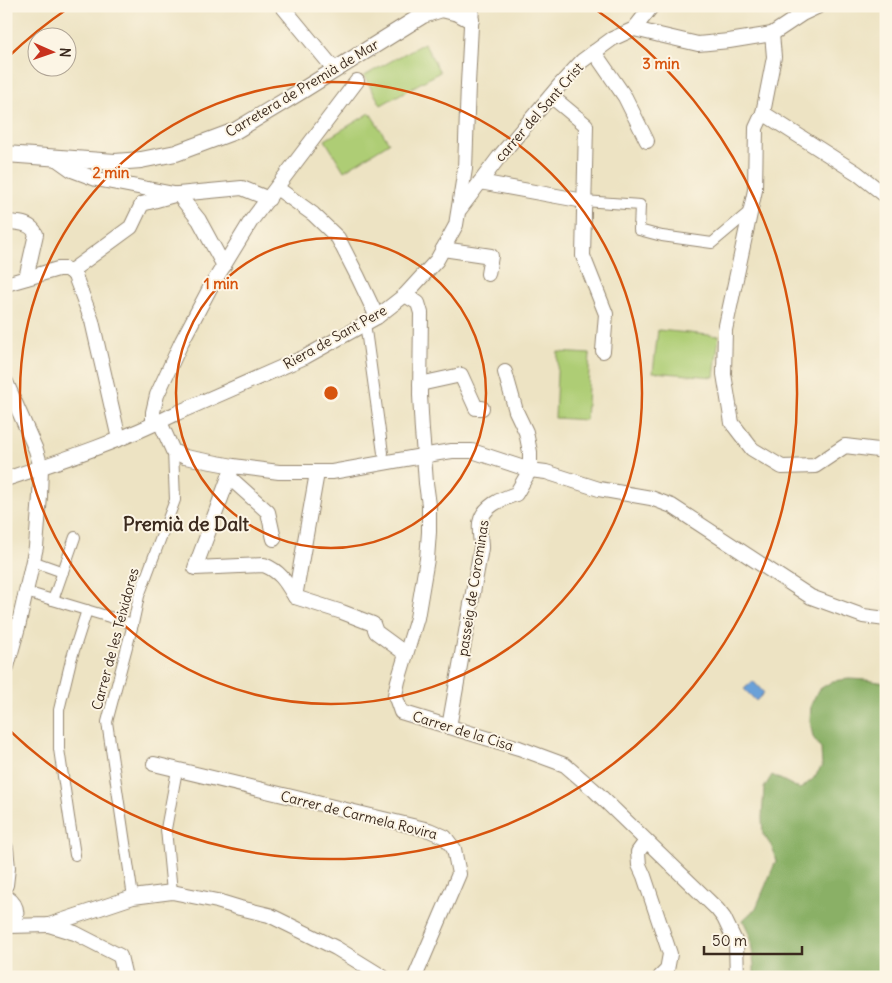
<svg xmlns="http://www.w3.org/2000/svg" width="892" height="983" viewBox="0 0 892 983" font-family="Delius,sans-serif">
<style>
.green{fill:#aecd74;stroke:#747c49}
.forest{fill:#8ab066;stroke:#626d42}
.water{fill:#6aa1d8;stroke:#52667b}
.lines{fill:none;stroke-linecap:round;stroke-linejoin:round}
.pedestrian-casing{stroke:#948670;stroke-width:12}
.minor-casing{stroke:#948670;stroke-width:16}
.tertiary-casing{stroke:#948670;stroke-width:18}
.pedestrian{stroke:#fff;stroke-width:10}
.minor{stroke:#fff;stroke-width:14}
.tertiary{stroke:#fff;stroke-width:16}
.ring{fill:none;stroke:#d7540e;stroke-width:2.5}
.labels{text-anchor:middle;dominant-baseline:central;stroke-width:4;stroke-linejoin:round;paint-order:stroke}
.street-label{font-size:14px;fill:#3b2a1e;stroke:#fcf5e5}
.district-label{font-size:19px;font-weight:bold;fill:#3b2a1e;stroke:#fcf5e5}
.centre{fill:#d7540e;stroke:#fcf5e5;stroke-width:2.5}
.ring-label{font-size:15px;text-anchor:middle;font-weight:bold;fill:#d7540e;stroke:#fcf5e5;stroke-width:4;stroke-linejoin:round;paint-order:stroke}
</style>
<rect width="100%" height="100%" fill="#fcf5e5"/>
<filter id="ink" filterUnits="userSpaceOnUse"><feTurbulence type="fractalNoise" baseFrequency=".02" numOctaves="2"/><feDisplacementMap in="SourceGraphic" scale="10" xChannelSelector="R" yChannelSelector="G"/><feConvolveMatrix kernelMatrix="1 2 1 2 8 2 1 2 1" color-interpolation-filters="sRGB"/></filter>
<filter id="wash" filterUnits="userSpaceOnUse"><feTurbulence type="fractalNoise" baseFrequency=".0096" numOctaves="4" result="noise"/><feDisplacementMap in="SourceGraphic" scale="20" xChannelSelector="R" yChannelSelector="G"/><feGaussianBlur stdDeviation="1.12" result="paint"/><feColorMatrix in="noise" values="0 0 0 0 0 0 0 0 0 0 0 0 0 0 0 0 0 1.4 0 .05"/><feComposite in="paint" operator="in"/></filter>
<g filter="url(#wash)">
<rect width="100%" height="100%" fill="#ede3c3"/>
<g class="green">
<polygon points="424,43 440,72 381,105 364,76"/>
<polygon points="370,113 389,143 344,171 325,140"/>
<polygon points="658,330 719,336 714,377 653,372"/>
<polygon points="558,352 590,354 586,420 555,418"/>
</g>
<polygon class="forest" points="849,679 866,680 886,683 886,977 754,977 754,965 750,935 743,920 756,908 776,861 772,847 763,834 762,818 764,788 772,775 800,789 813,779 822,766 821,749 813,737 810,721 811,705 818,690 833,681"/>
<polygon class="water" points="753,681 764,693 756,701 744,689"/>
</g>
<g filter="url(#ink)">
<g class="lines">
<defs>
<g id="pedestrian">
<polyline points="584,201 640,205 639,230 662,236 712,243 750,211"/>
<polyline points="365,323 383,453"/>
<polyline points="32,561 63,572"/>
<polyline points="26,592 133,624"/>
<polyline points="53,600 75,537"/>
<polyline points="75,855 69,817 59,749 59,710 71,660 87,610"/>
<polyline points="172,892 166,829 177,770"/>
<polyline points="133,897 107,722 133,624 139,596 175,500 173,451"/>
</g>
<g id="minor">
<polyline points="282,6 335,70"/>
<polyline points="634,29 698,44 729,41 772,34 802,14 819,6"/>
<polyline points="772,34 774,57 763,113 857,173 886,196"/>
<polyline points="594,52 625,97 647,141"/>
<polyline points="551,96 586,125 583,256 606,314 603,351"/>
<polyline points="763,113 756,128 755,190 725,330 724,374 732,423 752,449 782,467 815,466 845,446 886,451"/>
<polyline points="55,158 72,170 96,179 174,194"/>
<polyline points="480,182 584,201"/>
<polyline points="277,188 313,214 338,238 358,277 377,317"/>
<polyline points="178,194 199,220 224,266"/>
<polyline points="460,209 499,157 559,86 582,61 612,39 634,29 652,6"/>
<path d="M6,222C17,223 31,222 36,234L26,278"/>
<polyline points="443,249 491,256 488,274"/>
<polyline points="71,271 131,227 142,204 178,194 242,188 269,199"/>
<polyline points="71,271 75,276 92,321 119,439"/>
<polyline points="6,284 58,269 65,269 71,271"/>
<polyline points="405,295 418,303 421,313 420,395 422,431 424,455 426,483 429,505 429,532 427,559 417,618 398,681 395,695 401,712 519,748 565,765 594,790 717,909 724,918 736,943 737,977"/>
<polyline points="6,382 36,450 41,467 40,496 36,547 18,627 6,670"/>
<polyline points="420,384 461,375 476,408 482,408"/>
<polyline points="160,422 173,451 185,457 233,466 279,472 332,472 439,453 452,451 472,451 530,470 546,472 599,489 651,498 672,506 811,597 863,616 886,619"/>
<polyline points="153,424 153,412 157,395 182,341 210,288 251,221 357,81"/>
<path d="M233,466L195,568L264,565C281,572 286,582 295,597L342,612L373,624L376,632L406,654"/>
<polyline points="229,477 268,512 274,539"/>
<path d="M6,479C63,460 124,440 177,413L305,357L377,317L405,295L437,260L456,225L465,169L468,84L472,6"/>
<polyline points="295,597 317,473"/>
<path d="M449,727L481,548C481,540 479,531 480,523C483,506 501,499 516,494L530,470V452L526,432L516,411L505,372"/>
<polyline points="154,764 429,830 445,837 454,849 459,874 415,977"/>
<polyline points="646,841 638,852 639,865 644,876 670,954 667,970 660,977"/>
<polyline points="6,848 8,868 6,885"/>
<polyline points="49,925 75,933 120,956 125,977"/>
<polyline points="9,926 49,925 133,897 172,892 217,901 240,908 269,915 336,948 383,977"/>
</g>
<g id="tertiary">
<polyline points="6,154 115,162 141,160 176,153 235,131 298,93 423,15 442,9 458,13 471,20"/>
<path d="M6,898C18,906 19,919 6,927"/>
</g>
</defs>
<use href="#pedestrian" class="pedestrian-casing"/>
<use href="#minor" class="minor-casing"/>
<use href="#tertiary" class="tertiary-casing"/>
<use href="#pedestrian" class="pedestrian"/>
<use href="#minor" class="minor"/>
<use href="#tertiary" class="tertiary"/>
</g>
</g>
<g class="ring">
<circle cx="331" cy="393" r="155"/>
<circle cx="331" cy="393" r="311"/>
<path d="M7 58A466 466 0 0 1 70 7M592 7A466 466 0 1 1 7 728"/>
</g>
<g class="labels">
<g class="street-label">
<text transform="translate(302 88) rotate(-31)">Carretera de Premià de Mar</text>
<text transform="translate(539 112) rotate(-49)">carrer del Sant Crist</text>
<text transform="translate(335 337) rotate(-29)">Riera de Sant Pere</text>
<text transform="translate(473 588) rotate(-81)">passeig de Corominas</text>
<text transform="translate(115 639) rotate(-75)">Carrer de les Teixidores</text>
<text transform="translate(463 731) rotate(17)">Carrer de la Cisa</text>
<text transform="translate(359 815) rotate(14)">Carrer de Carmela Rovira</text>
</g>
<g class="district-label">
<text x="186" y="524">Premià de Dalt</text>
</g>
</g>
<circle cx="331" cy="393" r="8" class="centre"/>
<g class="ring-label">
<text x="661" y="69">3 min</text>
<text x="111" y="178">2 min</text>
<text x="221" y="289">1 min</text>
</g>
<rect width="892" height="983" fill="none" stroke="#fcf5e5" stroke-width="25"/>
<g transform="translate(52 52) rotate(92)"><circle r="24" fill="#fcf5e5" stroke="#afa495"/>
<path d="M0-4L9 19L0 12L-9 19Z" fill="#c8321e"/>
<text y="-8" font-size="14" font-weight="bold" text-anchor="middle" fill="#3b2a1e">N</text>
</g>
<path d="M704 946v8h98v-8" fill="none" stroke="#3b2a1e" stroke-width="2.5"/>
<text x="712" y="946" font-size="15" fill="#3b2a1e" stroke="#fcf5e5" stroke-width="4" paint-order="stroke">50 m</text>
</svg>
